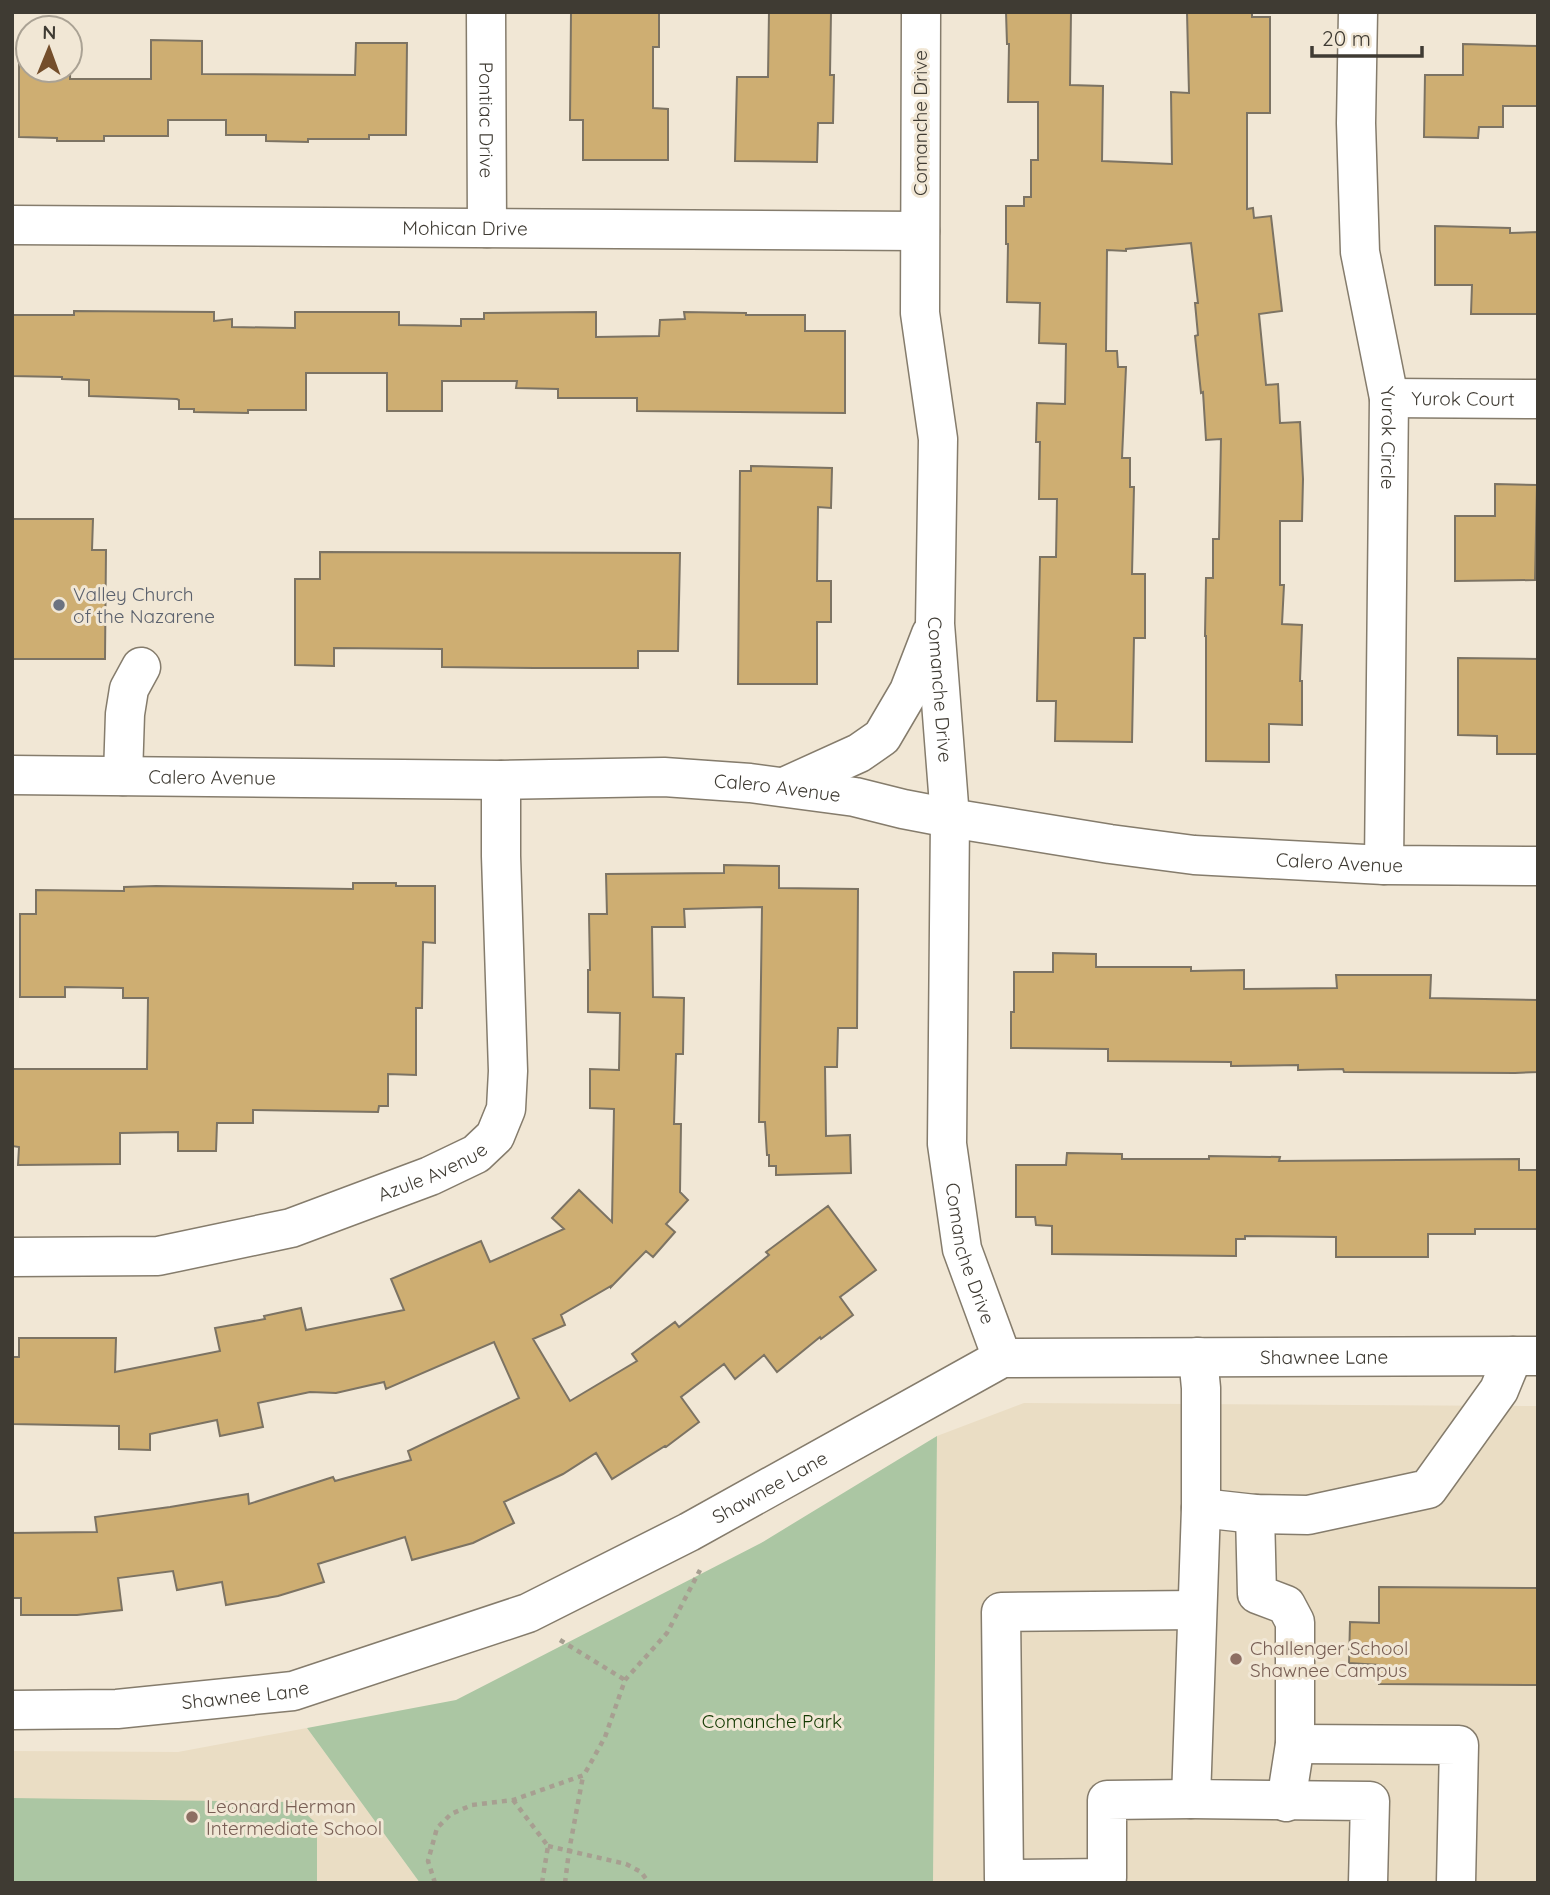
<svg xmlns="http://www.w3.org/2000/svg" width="1550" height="1895" viewBox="0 0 1550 1895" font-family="Quicksand,sans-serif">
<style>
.built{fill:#eaddc4}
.green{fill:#abc6a3}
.building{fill:#ceae72;stroke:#7c7363;stroke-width:2}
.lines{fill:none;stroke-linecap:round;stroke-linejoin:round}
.minor-casing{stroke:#857c6c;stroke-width:41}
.path{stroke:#a79f91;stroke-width:4.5;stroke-dasharray:5 5;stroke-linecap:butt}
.minor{stroke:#fff;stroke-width:38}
.worship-dot{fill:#6b7280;stroke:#f1e7d5;stroke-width:2.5}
.education-dot{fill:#8d6e63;stroke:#f1e7d5;stroke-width:2.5}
.labels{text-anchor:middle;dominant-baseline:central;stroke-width:6;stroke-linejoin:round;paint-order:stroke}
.street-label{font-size:19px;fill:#3f3b33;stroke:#f1e7d5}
.worship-label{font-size:19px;fill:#5b616d;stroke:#f1e7d5;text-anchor:start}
.education-label{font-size:19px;fill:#785e54;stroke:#f1e7d5;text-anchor:start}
.park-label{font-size:19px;fill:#123901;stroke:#f1e7d5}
</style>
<rect width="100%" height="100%" fill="#f1e7d5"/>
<g class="built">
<polygon points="1024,1403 1538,1406 1538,1883 933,1883 937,1436"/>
<polygon points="307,1728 420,1883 12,1883 12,1751 178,1752"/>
</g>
<g class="green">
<polygon points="937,1436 933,1883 420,1883 307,1728 456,1700 761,1543"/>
<polygon points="12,1798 293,1802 317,1824 317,1883 12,1883"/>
</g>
<g class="building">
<polygon points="571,12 659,12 659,47 653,47 653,108 668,109 668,160 583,160 583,120 570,120"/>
<polygon points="769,12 831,12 830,75 834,75 833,123 818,123 817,162 735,161 737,77 768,77"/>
<polygon points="1006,12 1071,12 1070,85 1103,86 1102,161 1172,164 1171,92 1189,93 1187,12 1252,12 1252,17 1270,17 1270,113 1247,113 1247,209 1253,208 1254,218 1271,216 1282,311 1259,314 1266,385 1278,384 1280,423 1300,422 1303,479 1302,521 1280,521 1280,585 1284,585 1282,624 1302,625 1300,681 1302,681 1302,725 1269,724 1269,762 1206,761 1206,636 1205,636 1206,578 1213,578 1213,539 1219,539 1221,439 1206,440 1203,392 1201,393 1195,336 1198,335 1195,303 1198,303 1191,243 1126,249 1126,251 1107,250 1106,351 1117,351 1118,367 1126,367 1122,458 1130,458 1130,487 1134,487 1132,574 1145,574 1145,638 1134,638 1132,742 1055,741 1056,701 1037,701 1040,557 1056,557 1057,499 1039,499 1040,442 1036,442 1037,403 1065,404 1066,344 1039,343 1040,303 1007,302 1008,244 1006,244 1006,206 1024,206 1024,197 1031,197 1031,160 1038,160 1038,102 1008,102 1009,44 1007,44"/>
<polygon points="151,40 202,41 202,74 355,75 356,43 407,43 406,135 369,135 369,139 308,139 308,142 266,141 266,135 226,135 226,120 168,120 168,136 104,136 104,141 57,141 57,138 19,137 19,41 28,41 28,70 70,70 71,41 70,79 151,79"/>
<polygon points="1463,44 1538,46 1538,106 1503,106 1503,127 1479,127 1478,138 1424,137 1425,75 1463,75"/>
<polygon points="1435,226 1510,228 1510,233 1538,232 1538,314 1471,314 1472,285 1435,285"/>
<polygon points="74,311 214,312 214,321 232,319 232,327 295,328 295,312 399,312 399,325 461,326 461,319 484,319 484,313 596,312 596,337 659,336 660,320 685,319 684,312 746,313 746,315 805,315 805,331 845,331 845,413 637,411 637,398 558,398 558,389 516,388 517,381 442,381 442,411 387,411 387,373 306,373 306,410 248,410 248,413 194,412 194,409 179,409 179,400 177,399 89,396 89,380 62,379 62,377 12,376 12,315 74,315"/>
<polygon points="751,466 832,468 831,508 818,507 817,581 831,581 831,622 817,622 817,684 738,684 740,471 751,471"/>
<polygon points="1495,484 1537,485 1535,580 1455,581 1455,516 1495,516"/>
<polygon points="12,519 93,519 92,550 106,550 105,659 12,659"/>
<polygon points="320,552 680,553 678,651 638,651 638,668 535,668 442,667 442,649 334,648 334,666 295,665 295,579 320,579"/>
<polygon points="1458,658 1538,659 1538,754 1497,754 1497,736 1458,735"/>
<polygon points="724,865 779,866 779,888 858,889 857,1028 838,1028 837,1067 825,1067 826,1136 850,1135 851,1173 776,1175 776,1166 769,1166 769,1155 767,1155 765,1122 759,1122 762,907 684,909 685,927 652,927 653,997 684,998 683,1054 676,1054 674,1124 681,1124 680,1192 688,1200 666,1224 675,1232 653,1257 646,1251 611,1287 611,1286 561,1315 565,1325 533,1339 570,1401 637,1361 632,1354 675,1322 679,1327 769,1255 766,1252 828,1206 876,1270 840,1297 853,1315 821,1339 820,1337 777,1372 764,1355 735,1379 724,1364 681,1397 699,1422 666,1447 665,1446 612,1479 596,1453 563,1474 504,1502 514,1523 473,1543 412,1560 405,1537 318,1564 324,1582 278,1596 226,1605 222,1582 177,1590 173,1571 118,1578 122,1610 77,1615 21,1615 21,1598 12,1598 12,1533 97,1532 95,1517 170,1507 248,1494 249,1504 333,1477 335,1481 411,1460 408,1451 519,1398 494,1342 386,1389 384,1382 336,1393 310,1392 258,1403 263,1427 220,1436 217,1420 150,1434 150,1450 119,1449 119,1426 12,1424 12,1357 19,1357 19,1338 116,1338 115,1372 220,1351 215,1328 265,1319 264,1316 301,1308 306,1330 404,1310 391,1279 481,1241 490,1262 564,1229 552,1218 579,1190 612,1222 614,1109 590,1108 590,1069 619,1070 620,1013 588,1012 588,970 590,970 589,914 607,914 606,874 724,873"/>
<polygon points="353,883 396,883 396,886 435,886 435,943 423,942 422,1008 416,1008 416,1075 388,1074 388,1106 379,1106 378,1112 253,1110 253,1123 217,1123 216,1151 178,1151 178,1132 120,1133 120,1164 18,1165 19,1147 12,1146 12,1069 147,1069 148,998 123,998 123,988 65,987 65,997 20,997 20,914 36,914 36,890 124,891 124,887 156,886 353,889"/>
<polygon points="1053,953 1096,954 1096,967 1191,967 1191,971 1244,970 1244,989 1337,988 1336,975 1431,975 1430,998 1538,1000 1538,1072 1515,1073 1344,1072 1343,1069 1298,1070 1298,1065 1231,1066 1231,1062 1108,1061 1108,1049 1011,1048 1011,1012 1014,1012 1014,972 1053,972"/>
<polygon points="1067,1153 1122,1154 1122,1159 1209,1159 1209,1156 1280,1157 1279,1161 1519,1159 1519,1170 1538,1170 1538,1229 1475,1229 1475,1234 1428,1234 1428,1257 1336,1257 1336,1237 1245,1236 1245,1239 1236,1239 1236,1256 1052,1254 1052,1226 1036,1225 1035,1217 1016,1217 1016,1165 1066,1165"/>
<polygon points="1379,1587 1538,1588 1538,1685 1379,1684 1379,1665 1349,1663 1350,1622 1379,1623"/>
</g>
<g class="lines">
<defs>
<g id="minor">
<path id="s1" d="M486,12L487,228"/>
<path id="s2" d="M921,12L920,313L938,439L935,624L950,818L947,1144L962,1249L1002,1358"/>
<path id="s3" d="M1358,12L1356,123L1360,252L1389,398L1384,865"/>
<path id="s4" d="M12,225L920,231"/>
<path id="s5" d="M1389,398L1538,399"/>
<path id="s6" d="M12,775L501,780L664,777L750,783L855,797L903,809L950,818L1110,844L1194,855L1384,865L1538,866"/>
<polyline points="123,776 125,714 129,689 141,667"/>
<polyline points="784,787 859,753 882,737 909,691 931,634"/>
<path id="s7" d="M12,1257L158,1256L291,1228L430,1176L476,1154L495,1136L506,1109L508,1071L501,856V780"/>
<polyline points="1198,1357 1201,1388 1201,1508 1191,1799 1370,1801 1368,1883"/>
<polyline points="1201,1508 1255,1514 1308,1515 1428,1489 1499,1390 1513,1356"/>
<polyline points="1255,1514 1257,1594 1286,1605 1295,1622 1295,1744 1286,1802"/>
<path id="s8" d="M12,1710L117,1709L293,1691L528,1613L689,1532L1002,1358L1538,1356"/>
<polyline points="1295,1744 1459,1745 1456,1883"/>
<polyline points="1191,1799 1107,1800 1107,1878 1004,1879 1001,1612 1196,1610"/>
</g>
</defs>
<use href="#minor" class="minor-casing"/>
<g class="path">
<polyline points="560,1640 625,1680"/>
<polyline points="513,1800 548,1846 542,1883"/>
<polyline points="548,1846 626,1864 641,1872 649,1883"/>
<polyline points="435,1883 428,1861 437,1828 451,1814 472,1805 513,1800 584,1775 605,1737 625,1680 667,1633 700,1570"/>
<polyline points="565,1883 569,1851 583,1776"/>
</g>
<use href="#minor" class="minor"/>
</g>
<circle class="worship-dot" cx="59" cy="605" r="7"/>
<g class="education-dot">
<circle cx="1236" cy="1659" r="7"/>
<circle cx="192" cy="1817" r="7"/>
</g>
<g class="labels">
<g class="street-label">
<text stroke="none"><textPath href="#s1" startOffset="108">Pontiac Drive</textPath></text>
<text transform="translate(920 123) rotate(-90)">Comanche Drive</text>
<text stroke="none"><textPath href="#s4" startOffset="453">Mohican Drive</textPath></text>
<text stroke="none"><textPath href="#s5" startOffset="74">Yurok Court</textPath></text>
<text stroke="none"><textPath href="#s3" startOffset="429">Yurok Circle</textPath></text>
<text stroke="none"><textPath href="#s2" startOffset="679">Comanche Drive</textPath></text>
<text stroke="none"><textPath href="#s6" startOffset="200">Calero Avenue</textPath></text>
<text stroke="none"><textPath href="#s6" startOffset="766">Calero Avenue</textPath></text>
<text stroke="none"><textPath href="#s6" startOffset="1334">Calero Avenue</textPath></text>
<text stroke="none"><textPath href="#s7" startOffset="434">Azule Avenue</textPath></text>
<text stroke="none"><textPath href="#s2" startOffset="1246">Comanche Drive</textPath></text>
<text stroke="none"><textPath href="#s8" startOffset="1390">Shawnee Lane</textPath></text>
<text stroke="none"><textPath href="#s8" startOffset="802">Shawnee Lane</textPath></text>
<text stroke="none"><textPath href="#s8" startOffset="234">Shawnee Lane</textPath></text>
</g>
<g class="worship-label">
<text x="73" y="594">Valley Church<tspan x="73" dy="22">of the Nazarene</tspan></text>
</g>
<g class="education-label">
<text x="1250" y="1648">Challenger School<tspan x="1250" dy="22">Shawnee Campus</tspan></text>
<text x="206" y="1806">Leonard Herman<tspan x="206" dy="22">Intermediate School</tspan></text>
</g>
<g class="park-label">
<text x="772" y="1721">Comanche Park</text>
</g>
</g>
<rect width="1550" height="1895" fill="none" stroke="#3f3b33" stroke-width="28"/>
<g transform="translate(49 49) rotate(1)"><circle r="33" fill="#f1e7d5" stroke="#aaa294" stroke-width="2"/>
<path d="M0-5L12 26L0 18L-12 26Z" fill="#744e2b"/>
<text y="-10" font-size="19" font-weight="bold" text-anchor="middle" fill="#3f3b33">N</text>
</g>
<path d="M1312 46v10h110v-10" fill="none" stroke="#3f3b33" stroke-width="3.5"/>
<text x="1322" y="46" font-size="21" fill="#3f3b33" stroke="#f1e7d5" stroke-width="5" paint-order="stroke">20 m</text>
</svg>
